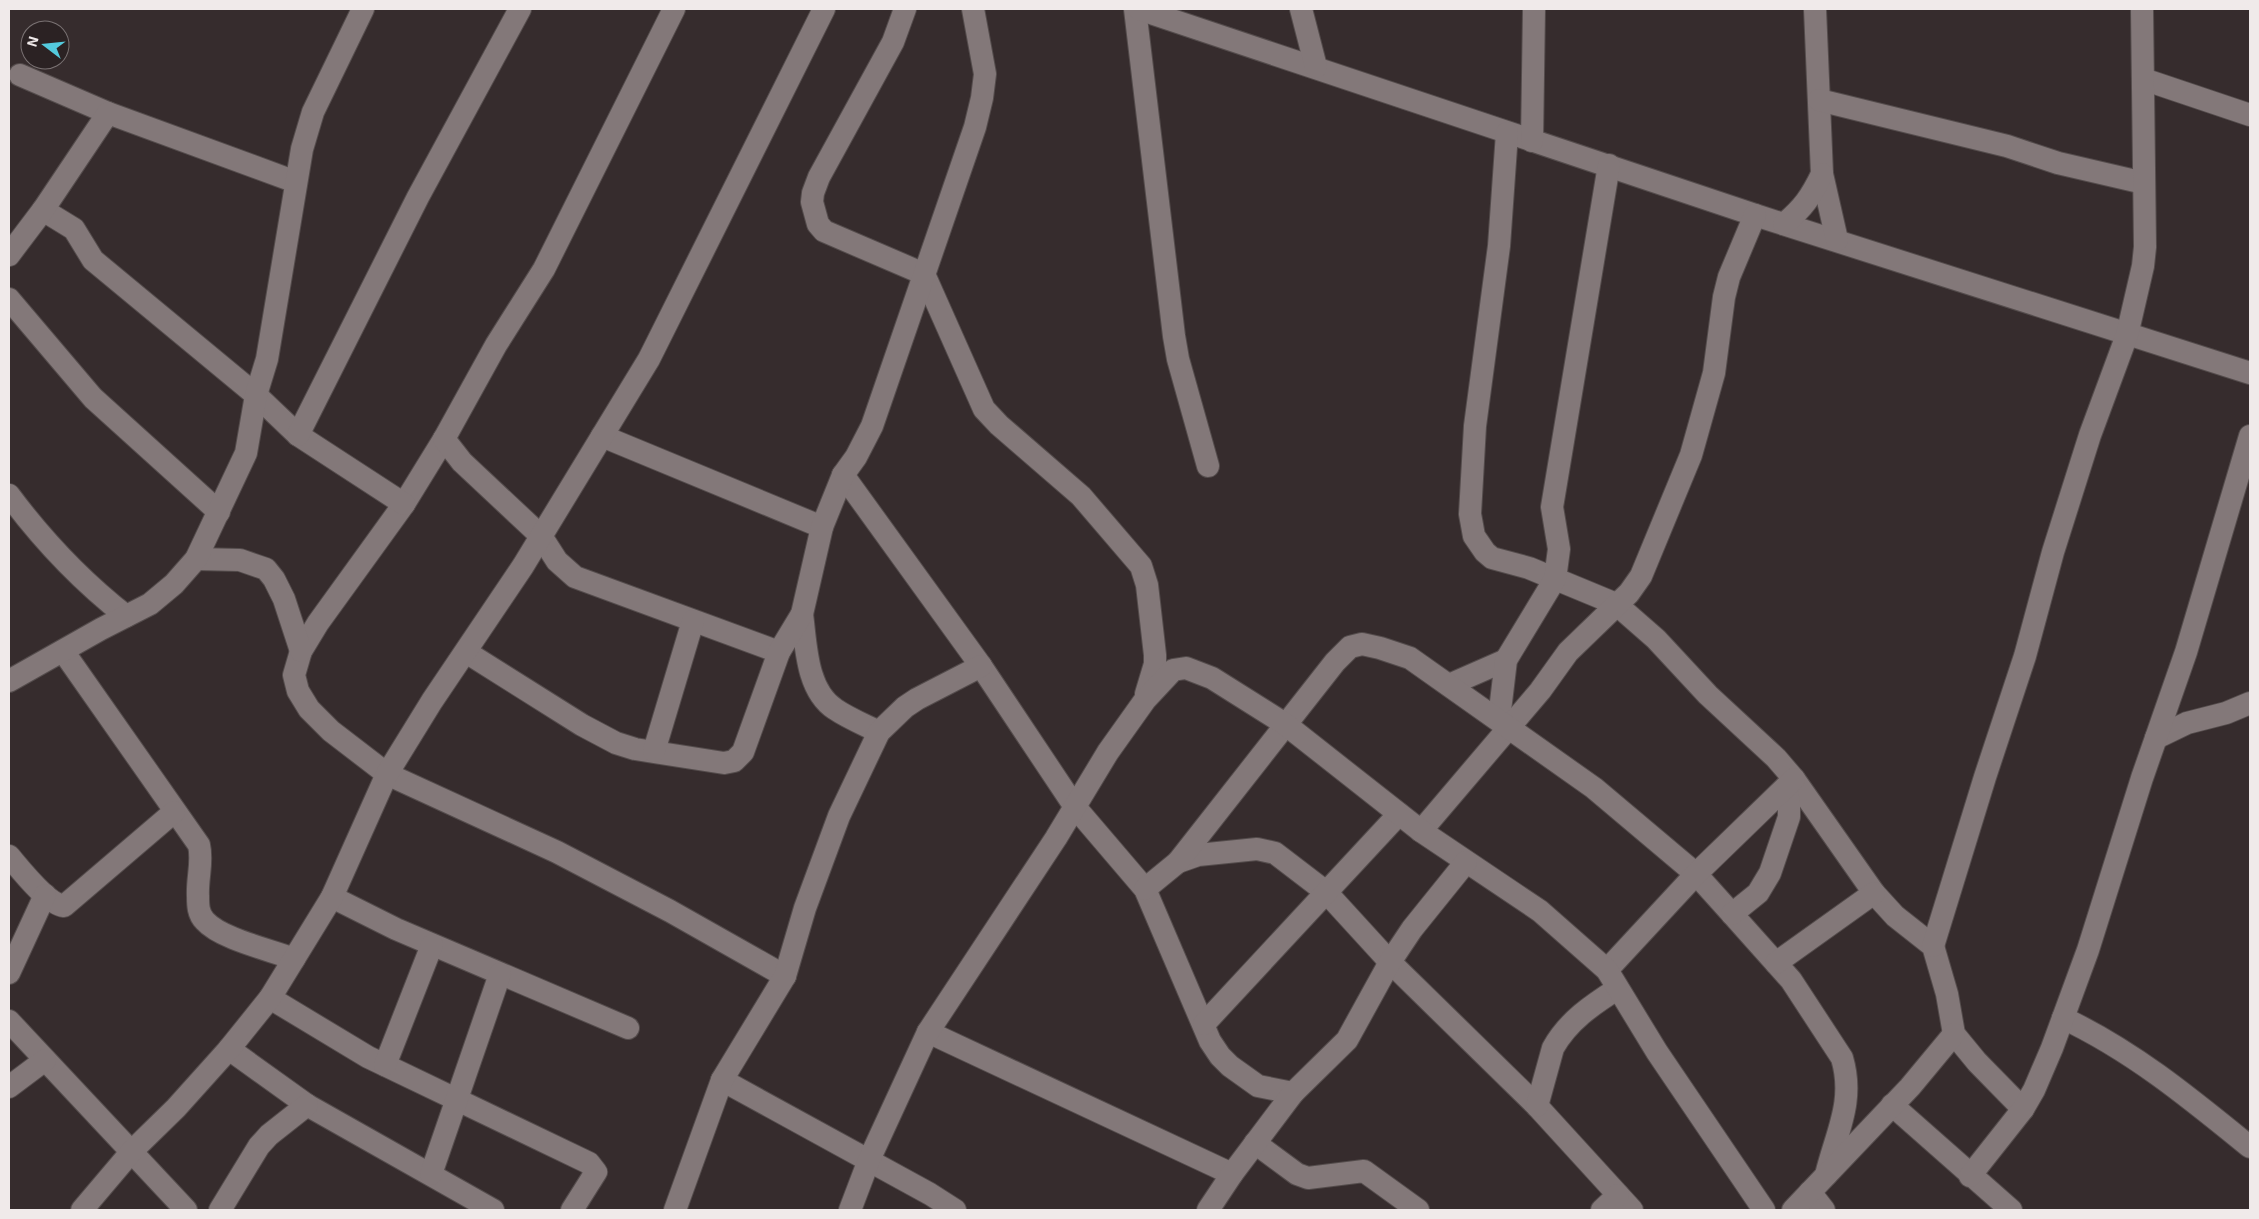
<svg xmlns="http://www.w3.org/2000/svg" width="2259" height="1219" viewBox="0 0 2259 1219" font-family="'Exo 2',sans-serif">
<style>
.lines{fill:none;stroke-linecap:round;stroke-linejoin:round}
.street-casing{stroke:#544c4c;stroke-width:24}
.street{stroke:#837879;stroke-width:22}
</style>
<rect width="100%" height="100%" fill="#362c2d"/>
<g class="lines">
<defs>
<g id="street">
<polyline points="674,9 544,269 496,345 444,439 404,504 318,623 301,651 294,675 298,691 309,709 331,731 387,774 557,852 670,911 785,976"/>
<polyline points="905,9 893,42 819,177 813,193 812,202 818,224 824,231 924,274 984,409 999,425 1081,496 1141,566 1147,585 1155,655 1155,664 1146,694"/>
<polyline points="1135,9 1174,336 1178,359 1208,466"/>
<polyline points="1139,9 1755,215 2250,373"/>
<polyline points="1301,9 1316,67"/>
<polyline points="1815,9 1822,174 1837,240"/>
<polyline points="20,75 108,113"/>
<polyline points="2143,79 2250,115"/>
<polyline points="1819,100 2007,146 2058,163 2144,183"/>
<polyline points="1507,133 1499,246 1475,426 1470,514 1474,536 1485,552 1492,558 1529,568 1616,604 1656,639 1708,695 1776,758 1794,779 1874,893 1895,916 1933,946 1947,994 1954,1034 1977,1062 2023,1109"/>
<polyline points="1532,141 1534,9"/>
<polyline points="43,210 74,229 93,260 256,395 298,435 404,504"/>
<path d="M1784,224C1803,208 1811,197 1822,174"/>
<polyline points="9,255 43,210 108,113 296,182"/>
<polyline points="9,299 93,398 219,512"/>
<polyline points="298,435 418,197 520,9"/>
<polyline points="602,436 822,527"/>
<polyline points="444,439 462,462 541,536 557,561 575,577 779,652"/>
<polyline points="843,475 981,666 1075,807 1145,889 1210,1041 1220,1056 1230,1066 1258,1086 1293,1093"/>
<path d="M9,495C44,542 80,580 126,616"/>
<polyline points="196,559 240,560 266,569 274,579 284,599 301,651"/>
<path d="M802,614C806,644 806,690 835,709C848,718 865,725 879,732"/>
<path d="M63,651L199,845C203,862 197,878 198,896C198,905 198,914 205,921C221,939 271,950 294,959"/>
<polyline points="466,652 582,725 616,743 635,749 724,763 734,761 743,752 779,652 802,614 822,527 843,475 856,457 872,426 975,127 982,98 985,74 973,9"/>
<polyline points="9,681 101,629 150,604 174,584 196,559 246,453 256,395 267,359 302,149 313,112 363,9"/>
<polyline points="1449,685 1506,660"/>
<polyline points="1499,719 1506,660 1555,579 1559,549 1552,507 1609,165"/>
<polyline points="2156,738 2187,723 2226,713 2250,703"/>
<polyline points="654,751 693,621"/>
<polyline points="1421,831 1540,691 1568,652 1629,593 1641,576 1691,455 1714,373 1724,297 1729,277 1755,215"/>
<path d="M9,856C21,870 47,904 64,906L174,812"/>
<polyline points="1178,862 1198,855 1257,849 1275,853 1326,892 1390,962 1537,1106 1632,1210"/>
<path d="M1145,889L1178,862L1335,662L1350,647L1362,644L1380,648L1410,658L1594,788L1696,874L1732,914L1791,980L1842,1058C1855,1102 1836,1133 1826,1175"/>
<polyline points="332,897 396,929 628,1028"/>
<polyline points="1732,914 1758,893 1770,873 1789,817 1789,802 1786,787"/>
<polyline points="1933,946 1985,777 2025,656 2053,552 2090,435 2127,335 2143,266 2145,247 2142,9"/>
<polyline points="1776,963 1874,893"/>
<polyline points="1607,970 1696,874 1794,779"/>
<polyline points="9,973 45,895"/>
<polyline points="270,998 368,1057 589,1163 596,1172 572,1210"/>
<path d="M2063,1018C2133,1051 2191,1099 2250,1147"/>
<polyline points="9,1021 186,1210"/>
<polyline points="1204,1024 1399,814"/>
<polyline points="928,1032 1232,1174"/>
<polyline points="229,1049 307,1105 493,1210"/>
<polyline points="385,1065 432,945"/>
<polyline points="722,1080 930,1194 955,1210"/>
<polyline points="9,1087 45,1060"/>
<polyline points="1892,1105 2011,1210"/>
<path d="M1537,1106L1553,1048C1568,1021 1592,1005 1617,989"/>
<polyline points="1255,1143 1297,1174 1308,1178 1364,1171 1418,1210"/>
<polyline points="431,1174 500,974"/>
<polyline points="1970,1176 2023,1109 2034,1090 2052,1048 2088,950 2142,778 2186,652 2250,436"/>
<polyline points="1810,1192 1824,1210"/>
<polyline points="82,1210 132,1151 176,1108 229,1049 270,998 332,897 387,774 432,701 523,566 649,359 824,9"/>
<polyline points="220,1210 259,1146 269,1135 307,1105"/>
<polyline points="675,1210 722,1080 785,976 805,908 839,816 879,732 905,707 917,699 981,666"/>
<polyline points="850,1210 869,1160 928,1032 1056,838 1108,752 1145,700 1173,670 1186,668 1212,678 1285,724 1421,831 1540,911 1607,970 1657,1052 1764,1210"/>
<polyline points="1208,1210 1232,1174 1293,1093 1347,1040 1390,962 1412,929 1466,862"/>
<polyline points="1602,1210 1618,1195"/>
<polyline points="1793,1210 1910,1087 1954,1034"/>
</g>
</defs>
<use href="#street" class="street-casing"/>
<use href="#street" class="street"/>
</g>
<rect width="2259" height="1219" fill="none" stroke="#f0eaea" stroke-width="20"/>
<g transform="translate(45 45) rotate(286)"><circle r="24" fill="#2b2223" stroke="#7a7273"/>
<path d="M0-4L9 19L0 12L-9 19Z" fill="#54cadd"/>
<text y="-8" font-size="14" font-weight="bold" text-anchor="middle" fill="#f0eaea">N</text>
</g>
</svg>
